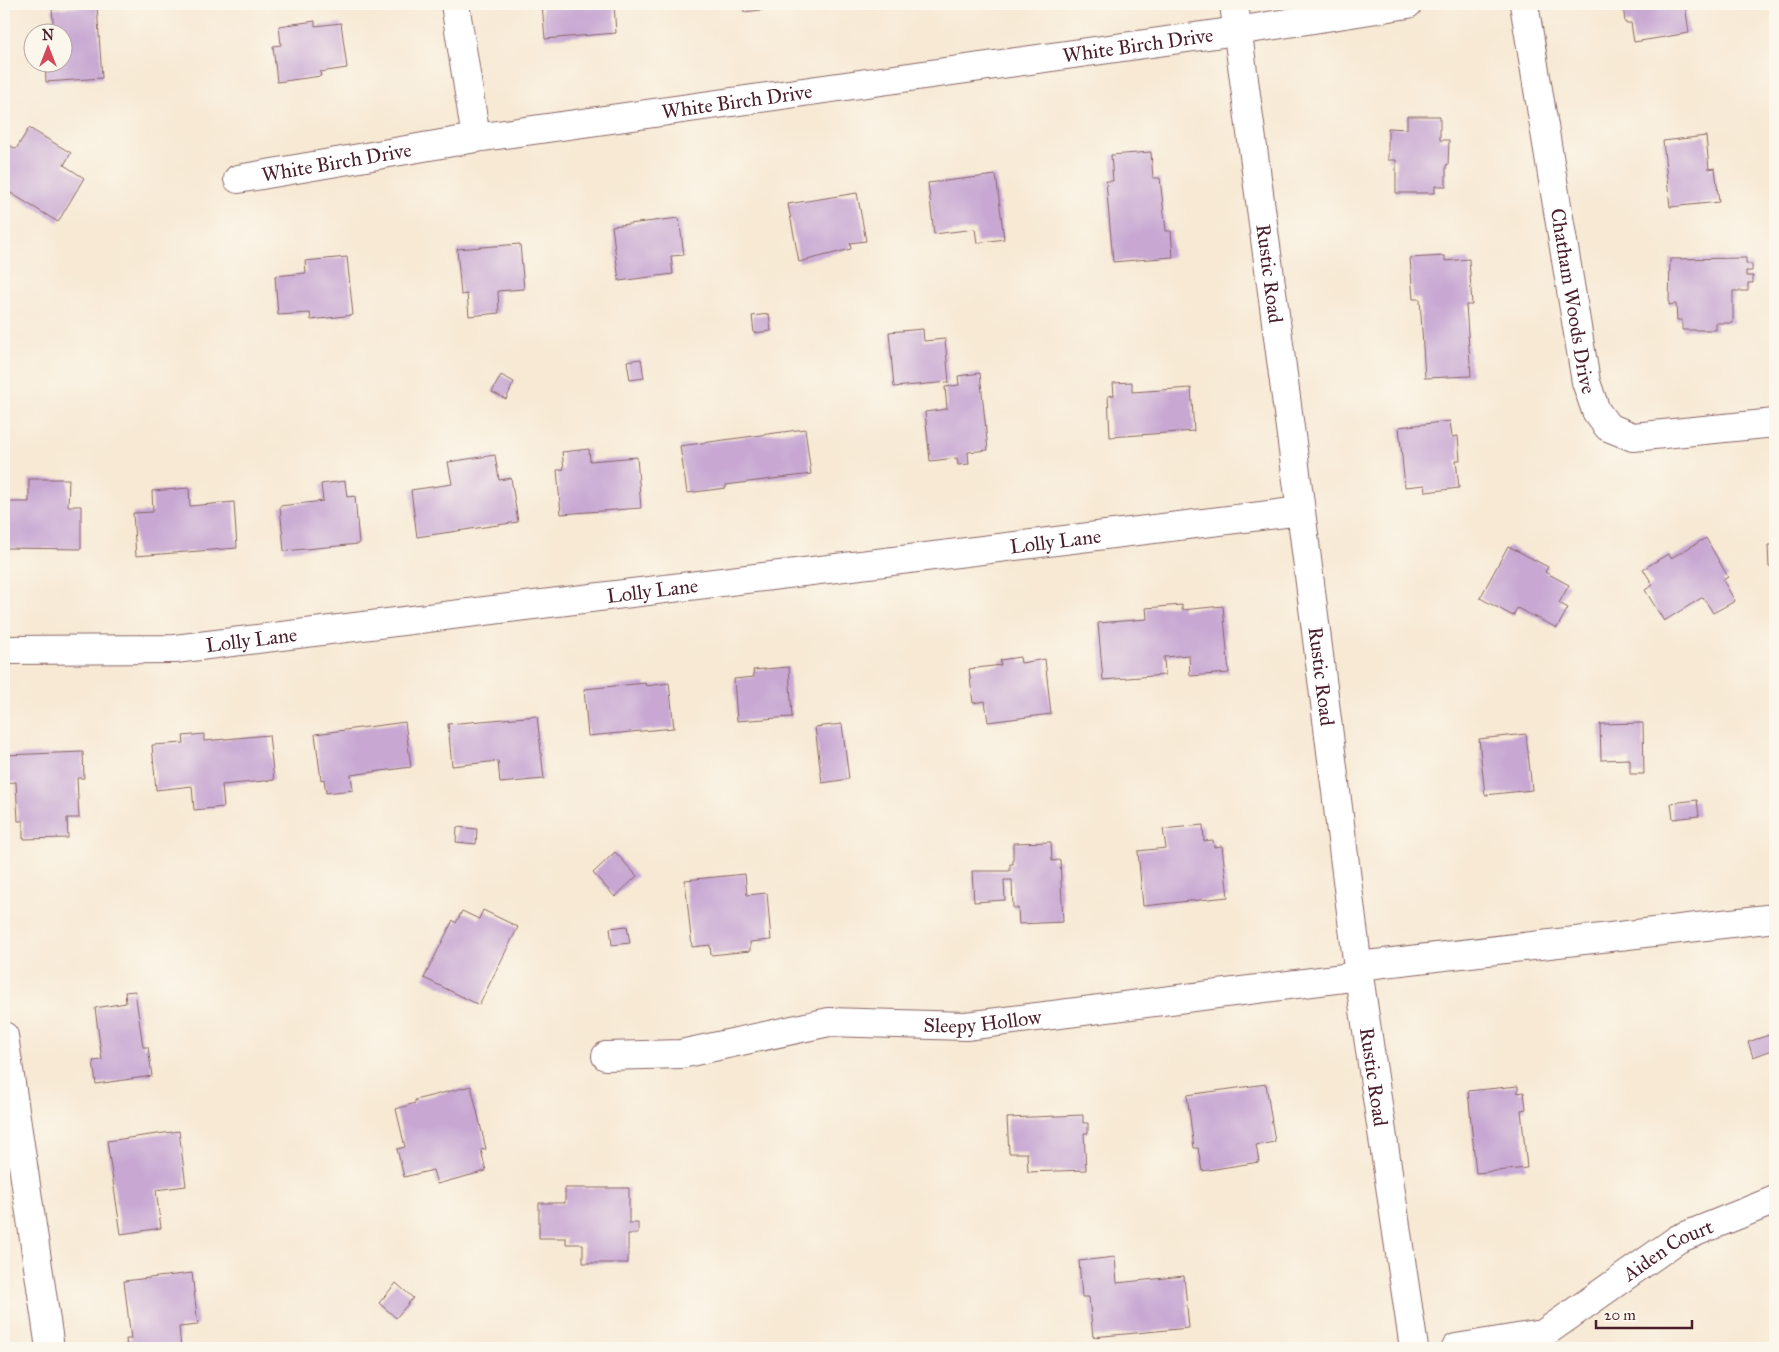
<svg xmlns="http://www.w3.org/2000/svg" width="1779" height="1352" viewBox="0 0 1779 1352" font-family="'IM FELL Great Primer',serif">
<style>
.building{fill:#c8a8d3}
.lines{fill:none;stroke-linecap:round;stroke-linejoin:round}
.minor-casing{stroke:#876666;stroke-width:30}
.minor{stroke:#fff;stroke-width:28}
.labels{text-anchor:middle;dominant-baseline:central;stroke-width:4.5;stroke-linejoin:round;paint-order:stroke}
.street-label{font-size:20px;fill:#4a1f2b;stroke:#fbf7ec}
</style>
<rect width="100%" height="100%" fill="#fbf7ec"/>
<filter id="ink" filterUnits="userSpaceOnUse"><feTurbulence type="fractalNoise" baseFrequency=".02" numOctaves="2"/><feDisplacementMap in="SourceGraphic" scale="10" xChannelSelector="R" yChannelSelector="G"/><feConvolveMatrix kernelMatrix="1 2 1 2 8 2 1 2 1" color-interpolation-filters="sRGB"/></filter>
<filter id="wash" filterUnits="userSpaceOnUse"><feTurbulence type="fractalNoise" baseFrequency=".0096" numOctaves="4" result="noise"/><feDisplacementMap in="SourceGraphic" scale="20" xChannelSelector="R" yChannelSelector="G"/><feGaussianBlur stdDeviation="1.12" result="paint"/><feColorMatrix in="noise" values="0 0 0 0 0 0 0 0 0 0 0 0 0 0 0 0 0 1.4 0 .05"/><feComposite in="paint" operator="in"/></filter>
<g filter="url(#wash)">
<rect width="100%" height="100%" fill="#f7e9d4"/>
<g id="blocks">
<g class="building">
<polygon points="542,4 614,4 616,33 545,39"/>
<polygon points="743,4 803,4 803,5 744,12"/>
<polygon points="1623,4 1685,4 1689,33 1634,42 1631,23 1625,23"/>
<polygon points="97,6 102,78 46,82 45,62 62,62 62,32 54,32 52,9"/>
<polygon points="315,21 315,26 341,23 347,68 320,72 321,76 277,82 273,46 281,45 279,26"/>
<polygon points="1407,116 1440,116 1440,140 1449,140 1448,165 1446,165 1446,186 1435,186 1435,193 1396,193 1396,160 1388,160 1388,128 1407,129"/>
<polygon points="29,128 71,153 64,165 84,178 58,222 4,189 4,145 6,143 16,149"/>
<polygon points="1706,136 1709,169 1715,168 1719,202 1670,207 1663,141"/>
<polygon points="1151,152 1153,178 1160,178 1166,231 1171,231 1173,257 1113,262 1106,181 1113,181 1111,155"/>
<polygon points="996,175 1004,239 977,243 975,229 934,234 928,183"/>
<polygon points="857,193 866,241 850,243 851,249 799,262 788,204"/>
<polygon points="679,218 684,255 671,256 673,274 619,281 612,226"/>
<polygon points="520,244 524,289 498,291 499,313 469,316 467,294 461,295 457,249"/>
<polygon points="1445,256 1445,261 1469,259 1472,305 1466,305 1471,376 1425,378 1420,299 1413,299 1410,258"/>
<polygon points="347,257 353,315 311,320 310,313 278,315 275,276 306,273 305,261"/>
<polygon points="1746,258 1746,264 1752,264 1752,271 1746,271 1746,276 1753,276 1753,283 1748,283 1748,291 1733,291 1733,323 1716,323 1716,330 1682,330 1682,320 1677,320 1676,304 1669,305 1670,259"/>
<polygon points="769,314 771,331 754,333 752,316"/>
<polygon points="923,329 924,341 945,339 949,382 894,387 889,332"/>
<polygon points="641,359 644,378 630,380 627,361"/>
<polygon points="980,373 988,450 968,452 969,464 958,465 957,458 930,461 925,412 947,409 945,387 959,385 958,376"/>
<polygon points="501,375 514,382 506,399 492,392"/>
<polygon points="1132,382 1132,392 1191,388 1194,431 1110,437 1108,396 1114,395 1113,383"/>
<polygon points="1450,421 1452,437 1458,436 1460,460 1456,460 1459,488 1426,492 1425,485 1405,487 1399,427"/>
<polygon points="805,429 811,474 726,485 726,488 687,493 680,446"/>
<polygon points="589,449 590,461 637,457 641,508 561,514 557,470 564,469 562,452"/>
<polygon points="495,455 499,480 511,478 518,522 417,537 411,490 452,484 448,462"/>
<polygon points="29,479 69,479 68,506 81,506 81,549 4,548 4,502 29,502"/>
<polygon points="345,481 347,497 355,496 359,544 284,551 280,506 323,501 321,484"/>
<polygon points="189,488 190,506 234,502 237,548 136,556 133,513 153,512 152,491"/>
<polygon points="1706,538 1728,577 1723,580 1735,601 1713,613 1703,597 1664,621 1645,590 1653,585 1643,569 1668,554 1671,558"/>
<polygon points="1768,545 1775,545 1775,567 1769,567"/>
<polygon points="1508,546 1548,567 1545,572 1569,585 1559,603 1568,608 1557,628 1517,608 1513,616 1480,598"/>
<polygon points="1182,605 1182,610 1223,606 1229,673 1190,676 1189,655 1164,657 1165,675 1103,680 1098,623 1147,619 1146,608"/>
<polygon points="1020,657 1021,663 1045,659 1051,714 988,722 985,701 973,703 969,669 1001,665 1000,660"/>
<polygon points="789,667 792,717 737,721 734,679 754,677 753,670"/>
<polygon points="645,683 646,686 669,683 674,728 588,736 584,689"/>
<polygon points="537,716 544,779 500,783 498,761 452,766 448,724"/>
<polygon points="405,722 411,767 351,775 353,790 326,793 324,779 321,780 315,734"/>
<polygon points="1643,723 1644,774 1630,774 1630,759 1601,760 1600,724"/>
<polygon points="842,724 849,779 822,783 815,727"/>
<polygon points="204,734 204,741 269,735 274,780 222,785 224,807 194,810 192,786 156,790 152,745 184,743 183,736"/>
<polygon points="1526,734 1532,790 1485,795 1479,739"/>
<polygon points="83,752 84,778 77,778 79,818 67,818 68,838 23,839 23,821 18,821 16,782 4,783 4,755"/>
<polygon points="1697,800 1699,816 1673,819 1671,803"/>
<polygon points="1203,825 1204,841 1213,840 1214,847 1222,846 1228,897 1143,906 1138,851 1166,848 1163,829"/>
<polygon points="457,827 477,829 476,844 456,842"/>
<polygon points="1051,842 1052,861 1060,860 1063,922 1019,924 1018,908 1013,908 1012,880 1004,880 1005,900 974,902 972,871 1010,871 1010,864 1013,864 1013,843"/>
<polygon points="615,852 637,876 615,897 593,873"/>
<polygon points="745,874 747,895 767,893 771,940 750,942 750,951 711,955 710,945 692,947 685,880"/>
<polygon points="483,910 518,927 479,1005 424,978 453,920 456,923 462,911 479,919"/>
<polygon points="627,926 630,943 612,945 610,928"/>
<polygon points="135,991 143,1047 148,1047 152,1076 96,1084 93,1061 102,1060 95,1008 126,1003 125,992"/>
<polygon points="1775,1033 1775,1049 1753,1057 1748,1042"/>
<polygon points="1266,1084 1275,1142 1256,1145 1259,1162 1202,1171 1198,1148 1194,1148 1187,1095"/>
<polygon points="471,1086 486,1149 481,1150 486,1171 437,1184 433,1170 404,1177 397,1149 405,1147 396,1109 415,1103 415,1100"/>
<polygon points="1518,1086 1518,1093 1524,1092 1526,1109 1521,1110 1527,1168 1476,1173 1468,1091"/>
<polygon points="1083,1115 1083,1123 1088,1123 1088,1133 1084,1133 1086,1170 1028,1172 1027,1153 1009,1153 1007,1118"/>
<polygon points="179,1131 186,1186 156,1190 161,1228 121,1234 107,1141"/>
<polygon points="565,1188 629,1188 629,1223 638,1223 638,1234 628,1234 628,1263 583,1263 583,1244 566,1244 566,1238 539,1238 539,1203 565,1203"/>
<polygon points="1115,1257 1117,1283 1184,1276 1189,1328 1093,1337 1089,1297 1082,1297 1079,1261"/>
<polygon points="192,1273 198,1325 179,1327 181,1348 127,1348 126,1339 131,1339 124,1281"/>
<polygon points="396,1283 413,1298 396,1318 379,1303"/>
</g>
</g>
</g>
<g filter="url(#ink)">
<use href="#blocks" fill-opacity="0" stroke="#876666" stroke-width="1"/>
<g class="lines">
<defs>
<g id="minor">
<polyline points="455,4 476,138"/>
<path id="s1" d="M1234,4L1301,511L1359,976L1414,1348"/>
<path id="s2" d="M1524,4L1586,382L1596,411L1608,427L1633,437L1775,423"/>
<path id="s3" d="M238,179L476,138L1237,31L1408,4"/>
<path id="s4" d="M4,650L175,649L1301,511"/>
<polyline points="1358,966 1775,918"/>
<polyline points="4,1036 50,1348"/>
<path id="s5" d="M606,1056L681,1054L829,1022L966,1026L1359,976"/>
<path id="s6" d="M1456,1348L1543,1334L1678,1239L1775,1200"/>
</g>
</defs>
<use href="#minor" class="minor-casing"/>
<use href="#minor" class="minor"/>
</g>
</g>
<g class="labels">
<g class="street-label">
<text stroke="none"><textPath href="#s3" startOffset="910">White Birch Drive</textPath></text>
<text stroke="none"><textPath href="#s3" startOffset="505">White Birch Drive</textPath></text>
<text stroke="none"><textPath href="#s3" startOffset="100">White Birch Drive</textPath></text>
<text stroke="none"><textPath href="#s1" startOffset="272">Rustic Road</textPath></text>
<text stroke="none"><textPath href="#s2" startOffset="301">Chatham Woods Drive</textPath></text>
<text stroke="none"><textPath href="#s4" startOffset="1058">Lolly Lane</textPath></text>
<text stroke="none"><textPath href="#s4" startOffset="652">Lolly Lane</textPath></text>
<text stroke="none"><textPath href="#s4" startOffset="248">Lolly Lane</textPath></text>
<text stroke="none"><textPath href="#s1" startOffset="678">Rustic Road</textPath></text>
<text stroke="none"><textPath href="#s5" startOffset="380">Sleepy Hollow</textPath></text>
<text stroke="none"><textPath href="#s1" startOffset="1082">Rustic Road</textPath></text>
<text stroke="none"><textPath href="#s6" startOffset="239">Aiden Court</textPath></text>
</g>
</g>
<rect width="1779" height="1352" fill="none" stroke="#fbf7ec" stroke-width="20"/>
<g transform="translate(48 48)"><circle r="24" fill="#fbf7ec" stroke="#b4a19f"/>
<path d="M0-4L9 19L0 12L-9 19Z" fill="#d1495b"/>
<text y="-8" font-size="14" font-weight="bold" text-anchor="middle" fill="#4a1f2b">N</text>
</g>
<path d="M1596 1320v8h96v-8" fill="none" stroke="#4a1f2b" stroke-width="2.5"/>
<text x="1604" y="1320" font-size="15" fill="#4a1f2b" stroke="#fbf7ec" stroke-width="4" paint-order="stroke">20 m</text>
</svg>
